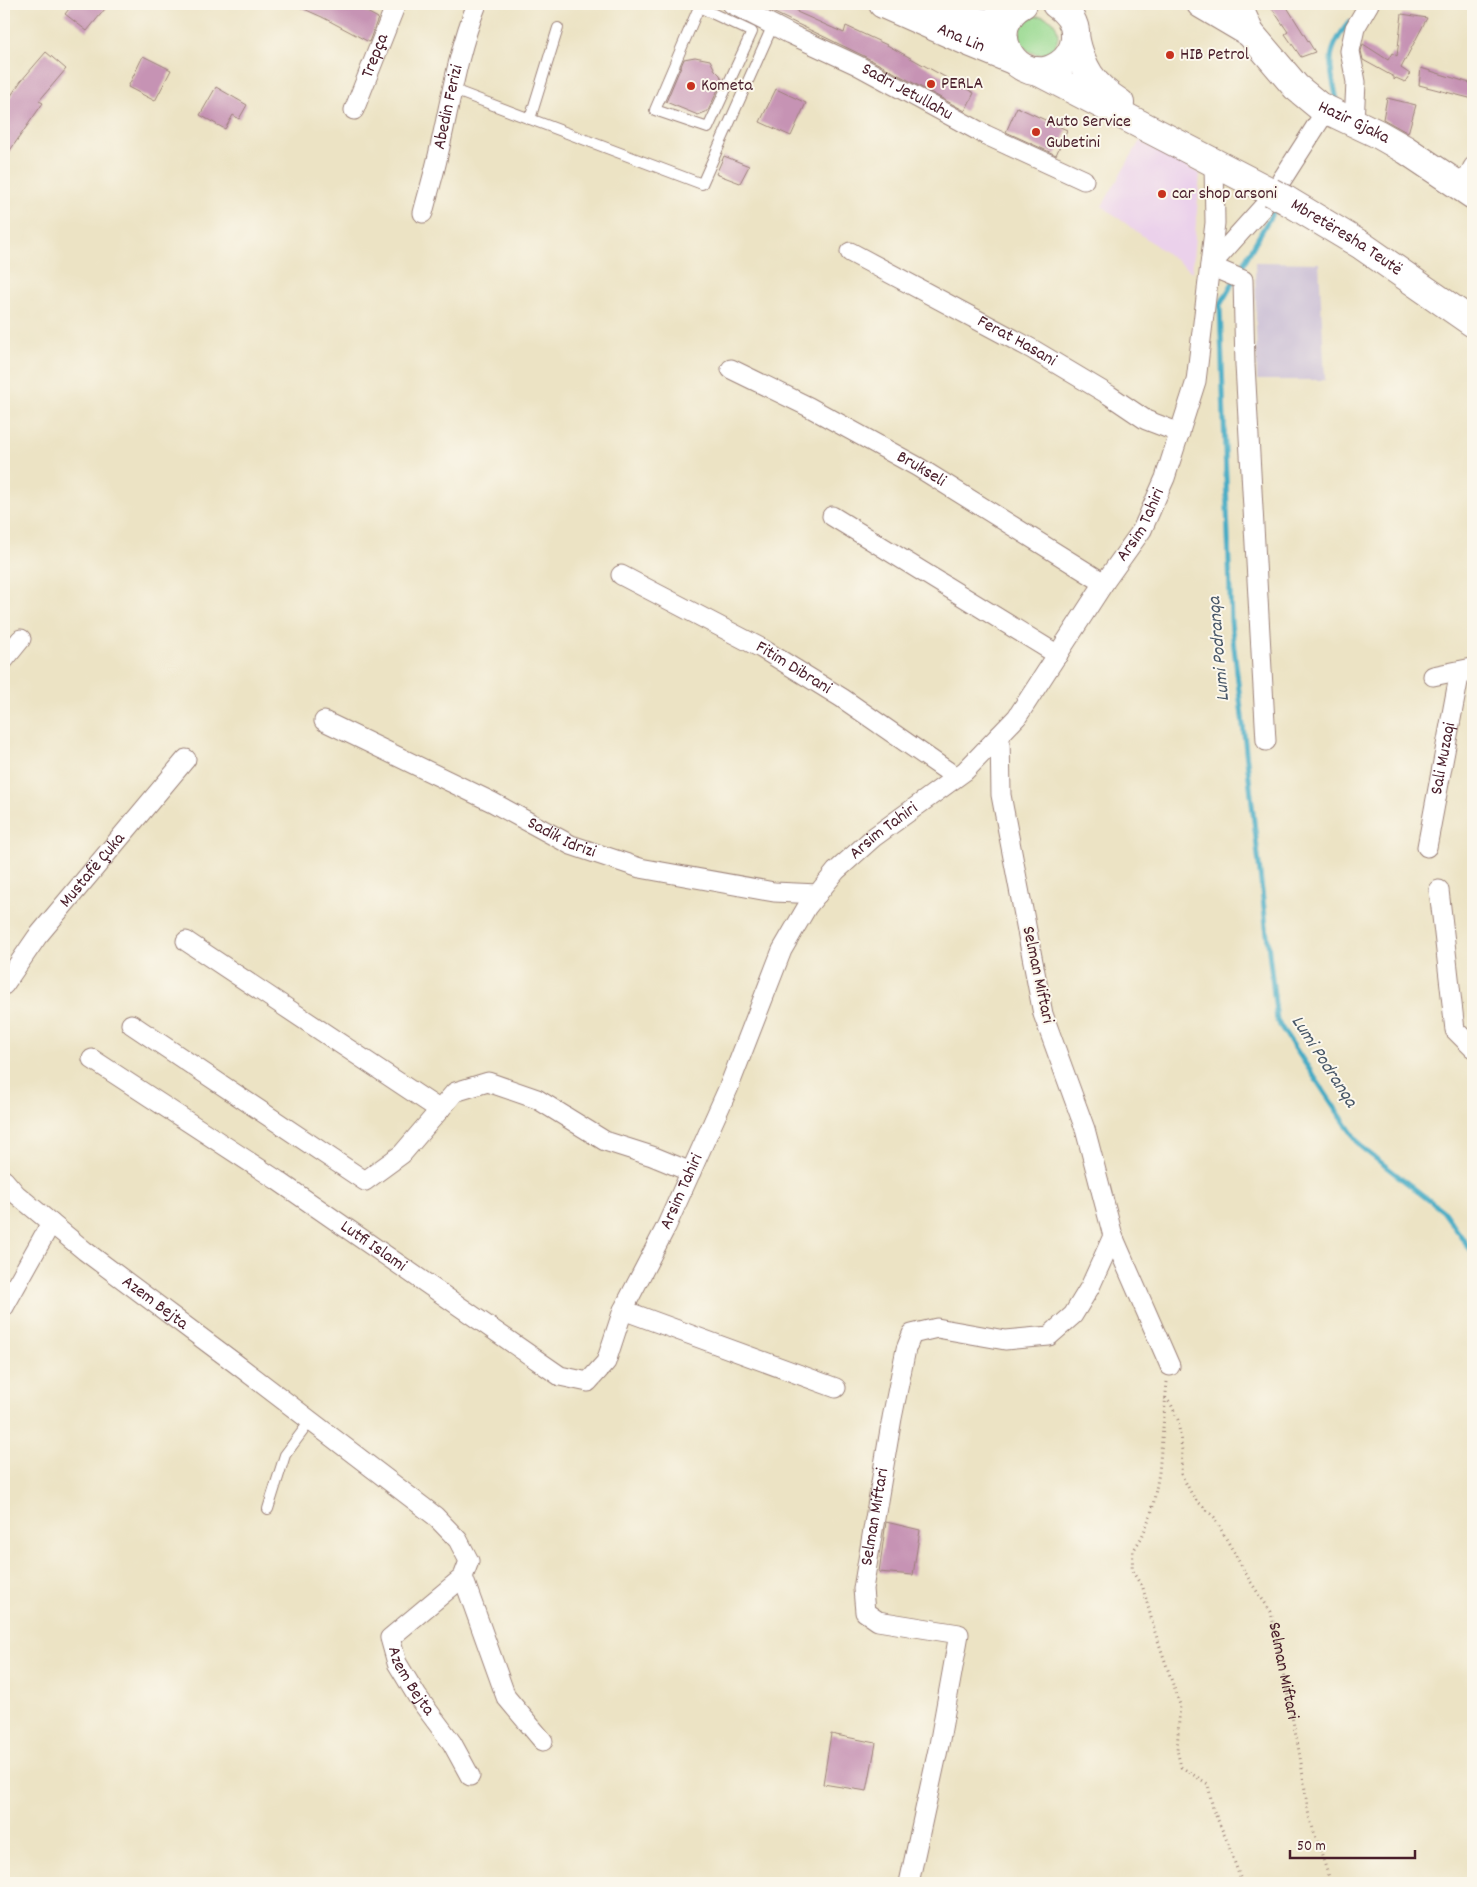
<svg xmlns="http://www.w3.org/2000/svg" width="1477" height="1887" viewBox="0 0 1477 1887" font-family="Dekko,sans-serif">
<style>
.built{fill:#ebd1eb}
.industrial{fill:#cbbfd5}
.green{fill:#98d990;stroke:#717c5e}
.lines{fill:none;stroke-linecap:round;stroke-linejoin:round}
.stream{stroke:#44abc4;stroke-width:5}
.building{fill:#c693b4}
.lane-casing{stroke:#9b8178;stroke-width:12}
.street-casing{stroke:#9b8178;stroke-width:21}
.secondary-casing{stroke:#9b8178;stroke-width:30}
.primary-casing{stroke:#9b8178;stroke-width:30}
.path{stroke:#9b8178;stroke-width:3;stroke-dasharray:1 4;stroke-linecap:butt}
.lane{stroke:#fff;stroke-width:10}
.street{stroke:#fff;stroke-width:19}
.secondary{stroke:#fff;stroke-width:28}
.primary{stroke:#fff;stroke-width:28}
.primary-bridge-casing{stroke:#9b8178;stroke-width:30;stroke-linecap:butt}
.primary-bridge{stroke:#fff;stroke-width:28}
.poi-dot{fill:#c8321e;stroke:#fbf7ec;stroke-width:2}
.labels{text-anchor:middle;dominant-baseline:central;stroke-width:4;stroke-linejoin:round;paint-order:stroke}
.street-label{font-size:18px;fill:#4a1f2b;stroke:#fbf7ec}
.poi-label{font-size:18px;fill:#4a1f2b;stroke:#fbf7ec;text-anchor:start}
.water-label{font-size:19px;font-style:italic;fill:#485768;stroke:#fbf7ec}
</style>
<rect width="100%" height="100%" fill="#fbf7ec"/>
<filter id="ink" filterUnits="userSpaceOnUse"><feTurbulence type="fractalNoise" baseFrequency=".02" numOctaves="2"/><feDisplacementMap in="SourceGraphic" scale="10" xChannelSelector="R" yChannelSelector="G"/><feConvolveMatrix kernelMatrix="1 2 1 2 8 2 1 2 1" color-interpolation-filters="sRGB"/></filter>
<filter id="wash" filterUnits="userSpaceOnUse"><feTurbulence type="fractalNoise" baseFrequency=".0096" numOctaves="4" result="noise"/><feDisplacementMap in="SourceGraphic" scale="20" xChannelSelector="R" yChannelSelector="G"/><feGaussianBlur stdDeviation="1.12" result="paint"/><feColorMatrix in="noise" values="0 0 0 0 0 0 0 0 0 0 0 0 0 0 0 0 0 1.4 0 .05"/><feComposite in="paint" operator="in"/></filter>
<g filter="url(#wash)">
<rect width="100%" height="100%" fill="#ece3c4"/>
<polygon class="built" points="1140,141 1200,174 1192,272 1102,206"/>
<polygon class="industrial" points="1255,262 1319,263 1325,380 1257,380"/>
<circle class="green" cx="1039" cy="35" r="19"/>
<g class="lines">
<g class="stream">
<path d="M1335,104L1337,100C1329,63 1325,53 1349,22"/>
<polyline points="1238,273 1277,205"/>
<polyline points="1234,281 1220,305 1231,621 1277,1021 1361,1147 1443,1211 1473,1253"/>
</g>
</g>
<g id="blocks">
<g class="building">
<polygon points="73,4 109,4 87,31 65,14"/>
<polygon points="293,4 352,4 378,18 369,42 322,17"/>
<polygon points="756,4 784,4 798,10 797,12 844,33 846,26 887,45 974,93 965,111 862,55"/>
<polygon points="1269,4 1285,4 1315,52 1301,57 1285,34 1288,32"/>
<polygon points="1402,14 1427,18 1401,68 1410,74 1405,82 1396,78 1394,80 1394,77 1363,60 1361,51 1363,44 1388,60 1392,53 1397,56"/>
<polygon points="46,52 66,69 39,101 43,103 4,159 4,106 21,81"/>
<polygon points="143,56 171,70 155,101 128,87"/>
<polygon points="695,57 710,60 715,70 720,75 722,81 708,111 698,115 666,102 684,59"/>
<polygon points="1421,68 1473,84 1473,99 1419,85"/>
<polygon points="216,87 247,105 239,119 233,115 225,129 200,115"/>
<polygon points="776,89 806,103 791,136 760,122"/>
<polygon points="1387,98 1416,105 1408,133 1383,119"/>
<polygon points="1017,107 1067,130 1056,155 1006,132"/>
<polygon points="724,156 749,166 740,183 716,174"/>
<polygon points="886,1522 920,1530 913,1575 879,1572"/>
<polygon points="831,1734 876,1743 867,1791 823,1784"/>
</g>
</g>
</g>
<g filter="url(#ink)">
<use href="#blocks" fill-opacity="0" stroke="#9b8178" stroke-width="1"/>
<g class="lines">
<defs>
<g id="lane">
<polyline points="699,7 752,32 708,128 655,110 699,7 701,4"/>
<polyline points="451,89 702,184 773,25"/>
<polyline points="530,119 558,28"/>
<polyline points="268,1509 285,1455 311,1420"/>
</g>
<g id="street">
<path id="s2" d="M732,4L790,34L857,65L986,135L1084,180"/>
<path id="s3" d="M354,110L396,4"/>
<polyline points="1354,122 1356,82 1350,51 1355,28 1369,4"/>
<polyline points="1281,181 1327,109"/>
<polyline points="1463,188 1473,167"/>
<polyline points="1263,207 1210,266 1243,280 1245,365 1266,741"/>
<path id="s4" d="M423,213C427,197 432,181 436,164C449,111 456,56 477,4"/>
<path id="s5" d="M850,252L1032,349L1109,395L1146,420L1180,433"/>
<path id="s6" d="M731,369L809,407L918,467L1104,583"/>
<polyline points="832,516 1058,655"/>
<path id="s7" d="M621,575L761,648L842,698L956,777"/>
<polyline points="4,660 21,639"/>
<polyline points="1433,676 1472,668"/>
<path id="s8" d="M324,721L492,802L571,845L640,868L774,892L818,894"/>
<path id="s9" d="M1427,847L1460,671"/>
<polyline points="1439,890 1455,1030 1473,1048"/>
<polyline points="186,941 440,1110"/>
<path id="s10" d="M4,985L37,937L186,759"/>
<polyline points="131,1024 365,1181 402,1154 455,1092 488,1082 537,1099 605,1141 652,1156 691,1172"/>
<path id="s11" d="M92,1059L277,1180L560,1376L588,1382L606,1362L623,1310"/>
<path id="s12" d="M4,1180L16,1194L85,1251L235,1363L435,1516L458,1540L469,1561L463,1577L390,1638L397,1663L417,1696L452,1743L470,1776"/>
<polyline points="1113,1236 1170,1366"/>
<polyline points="4,1307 51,1223"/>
<path id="s13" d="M836,1388L623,1310L666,1227L728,1089L782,950L807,907L836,871L874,837L965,771L1017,717L1104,583L1142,530L1165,478L1196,381L1215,223L1214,163"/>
<polyline points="463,1577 506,1697 543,1741"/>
<path id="s14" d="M909,1883L939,1745L959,1634L878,1621L865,1612L863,1589L892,1418L906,1349L912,1334L937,1328L1005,1340L1049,1336L1073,1315L1090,1287L1113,1236L1085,1129L1043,1014L1001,795L1000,735"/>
</g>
<g id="secondary">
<polyline points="1201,4 1250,33"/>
<path id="s15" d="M1237,4L1250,33L1296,87L1319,106L1378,134L1406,150L1473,195"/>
</g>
<g id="primary">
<path id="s16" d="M883,4L969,42L1013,60"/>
<polyline points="931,4 978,22 988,23 1008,19"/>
<path d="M1023,4C979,28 1018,92 1059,65C1068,59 1074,50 1075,39C1077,24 1068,12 1056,4"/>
<path d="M1075,37C1082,69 1092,85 1120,103"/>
<polyline points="1037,71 1271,192"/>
<path id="s17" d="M1286,200L1361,245L1473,323"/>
</g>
</defs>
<use href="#lane" class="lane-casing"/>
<use href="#street" class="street-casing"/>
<use href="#secondary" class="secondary-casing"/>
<use href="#primary" class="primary-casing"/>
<g class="path">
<polyline points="1167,1382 1159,1473 1152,1511 1142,1537 1133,1551 1132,1571 1143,1588 1155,1632 1180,1705 1177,1750 1181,1767 1208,1784 1213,1809 1227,1841 1242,1883"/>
<path id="s1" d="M1165,1398L1171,1404L1178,1420L1182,1450L1181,1474L1194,1498L1214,1517L1250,1581L1271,1612L1300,1756L1309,1817L1331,1883"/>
</g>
<use href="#lane" class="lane"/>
<use href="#street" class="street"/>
<use href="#secondary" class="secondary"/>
<use href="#primary" class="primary"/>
<defs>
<polyline id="primary-bridge" points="1271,192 1286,200"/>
</defs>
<use href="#primary-bridge" class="primary-bridge-casing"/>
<use href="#primary-bridge" class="primary-bridge"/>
</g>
</g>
<g class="poi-dot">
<circle cx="1170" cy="55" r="5"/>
<circle cx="931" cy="84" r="5"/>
<circle cx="691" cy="86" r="5"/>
<circle cx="1036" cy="132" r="5"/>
<circle cx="1162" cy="194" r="5"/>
</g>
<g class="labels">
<g class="street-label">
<text stroke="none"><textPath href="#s16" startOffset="85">Ana Lin</textPath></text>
<text stroke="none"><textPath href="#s3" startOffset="58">Trepça</textPath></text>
<text stroke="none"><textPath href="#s2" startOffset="196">Sadri Jetullahu</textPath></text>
<text stroke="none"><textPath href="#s4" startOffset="109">Abedin Ferizi</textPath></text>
<text stroke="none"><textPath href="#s15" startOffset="171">Hazir Gjaka</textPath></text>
<text stroke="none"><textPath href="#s17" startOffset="71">Mbretëresha Teutë</textPath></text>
<text stroke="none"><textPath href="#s5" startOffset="189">Ferat Hasani</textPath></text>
<text stroke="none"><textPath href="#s6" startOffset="215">Brukseli</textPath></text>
<text stroke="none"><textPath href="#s13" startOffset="1184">Arsim Tahiri</textPath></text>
<text stroke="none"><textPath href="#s7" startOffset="196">Fitim Dibrani</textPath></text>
<text stroke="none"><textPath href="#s9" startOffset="90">Sali Muzaqi</textPath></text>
<text stroke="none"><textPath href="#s13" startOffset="779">Arsim Tahiri</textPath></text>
<text stroke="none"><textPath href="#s8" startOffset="265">Sadik Idrizi</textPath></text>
<text stroke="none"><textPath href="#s10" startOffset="145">Mustafë Çuka</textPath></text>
<text transform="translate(1037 975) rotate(78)">Selman Miftari</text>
<text stroke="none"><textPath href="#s13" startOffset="359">Arsim Tahiri</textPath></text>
<text stroke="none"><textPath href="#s11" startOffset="338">Lutfi Islami</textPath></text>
<text stroke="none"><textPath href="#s12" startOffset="195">Azem Bejta</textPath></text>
<text stroke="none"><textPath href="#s14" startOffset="448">Selman Miftari</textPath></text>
<text stroke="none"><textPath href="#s1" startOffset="306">Selman Miftari</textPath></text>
<text stroke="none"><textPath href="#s12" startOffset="764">Azem Bejta</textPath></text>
</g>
<g class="poi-label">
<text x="1180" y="55">HIB Petrol</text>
<text x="941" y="84">PERLA</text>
<text x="701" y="86">Kometa</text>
<text x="1046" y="122">Auto Service<tspan x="1046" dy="21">Gubetini</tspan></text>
<text x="1172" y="194">car shop arsoni</text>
</g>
<g class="water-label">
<text transform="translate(1220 649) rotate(-95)">Lumi Podranqa</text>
<text transform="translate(1323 1062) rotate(57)">Lumi Podranqa</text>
</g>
</g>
<rect width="1477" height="1887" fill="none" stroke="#fbf7ec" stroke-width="20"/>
<path d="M1290 1850v8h125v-8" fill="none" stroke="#4a1f2b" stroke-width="2.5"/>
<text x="1297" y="1850" font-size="15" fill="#4a1f2b" stroke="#fbf7ec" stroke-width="4" paint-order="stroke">50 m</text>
</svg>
